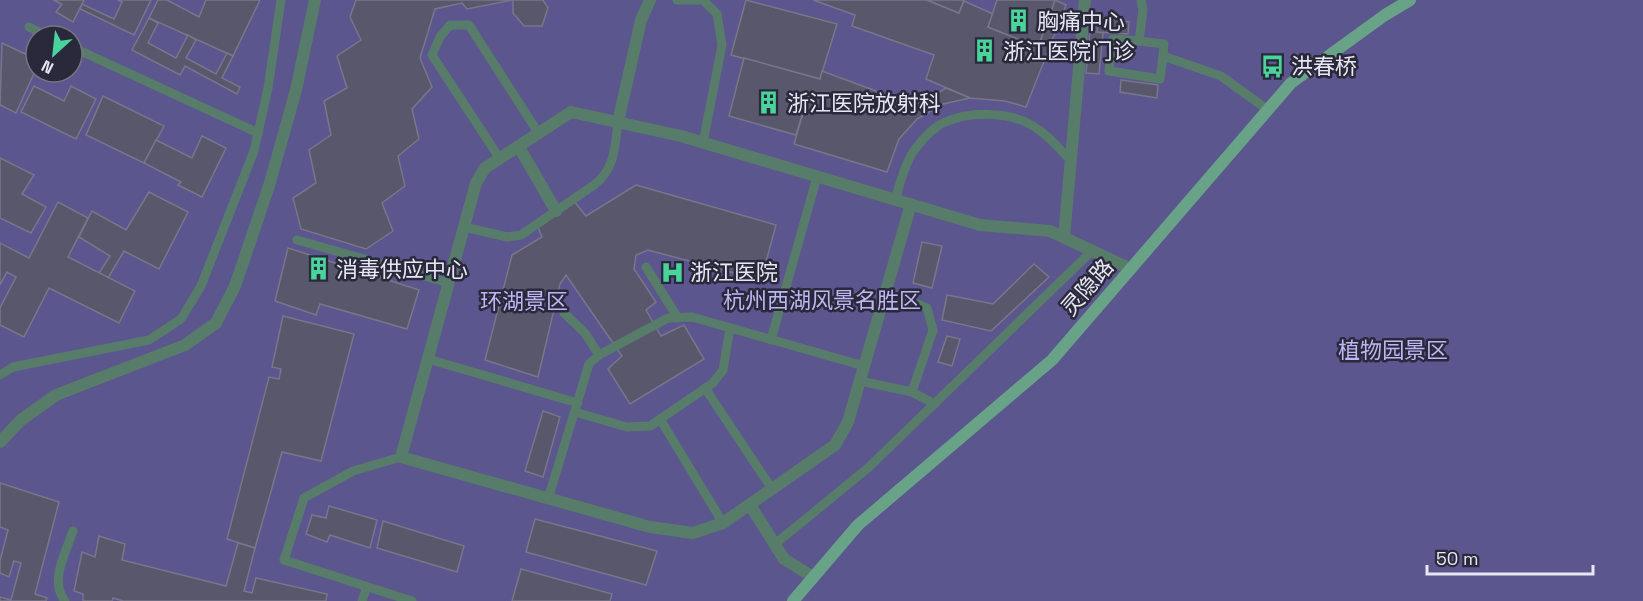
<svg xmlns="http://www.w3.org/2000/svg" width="1643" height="601" viewBox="0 0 1643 601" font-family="'Space Grotesk','Noto Sans SC',sans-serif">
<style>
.green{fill:#5b568e;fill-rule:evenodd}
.building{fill:#58576b;stroke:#77768b;stroke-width:1.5}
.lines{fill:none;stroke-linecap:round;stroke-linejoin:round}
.service{stroke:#587c6a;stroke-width:9}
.minor{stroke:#587c6a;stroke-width:12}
.secondary{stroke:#69a387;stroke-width:12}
.labels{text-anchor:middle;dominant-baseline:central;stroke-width:5;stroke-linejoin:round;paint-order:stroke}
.poi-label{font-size:22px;fill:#e7e6f2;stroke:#2a293b;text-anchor:start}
.street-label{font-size:22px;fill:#e7e6f2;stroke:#2a293b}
.park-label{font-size:22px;fill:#bbb7f3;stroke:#2a293b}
</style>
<rect width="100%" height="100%" fill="#343346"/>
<path class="green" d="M0,0H1643V601H0ZM36,36H72V72H36Z"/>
<g class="building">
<polygon points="53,0 84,0 73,22 56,12 62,4"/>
<polygon points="118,0 151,0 134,35 80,9 82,4 114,19 122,2"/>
<polygon points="158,0 167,0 199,17 206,0 260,0 233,56 149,18"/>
<polygon points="356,0 513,0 467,9 462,3 435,9 420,58 432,87 412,109 419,139 398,156 405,186 382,203 393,231 366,249 301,229 293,198 316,183 309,150 331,135 324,101 347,88 337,56 361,40 350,17"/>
<polygon points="513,0 543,0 548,8 542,26 524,26 513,13"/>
<polygon points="746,0 837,24 820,79 731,55"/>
<polygon points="813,0 927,0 959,13 964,1 993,14 988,27 1038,47 1055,0 1066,5 1026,107 1005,101 970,98 926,79 934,55 852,26 855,15"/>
<polygon points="927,0 964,0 959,13"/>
<polygon points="997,0 1055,0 1038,47 988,27"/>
<polygon points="149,18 158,23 148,43 176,58 188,35 196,40 186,58 216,74 227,53 233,56 222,78 240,87 237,94 185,66 180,75 132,50"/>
<polygon points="1099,18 1129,22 1128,34 1097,32"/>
<polygon points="1090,31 1103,33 1099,74 1086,73"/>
<polygon points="2,43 36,59 36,69 16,113 0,105"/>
<polygon points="744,58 820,79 822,71 884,94 875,112 809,93 796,135 729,116"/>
<polygon points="1121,80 1158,85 1157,98 1120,92"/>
<polygon points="34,86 64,101 71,86 96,99 76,139 21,112"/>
<polygon points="946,88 970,98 943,104 917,119 899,139 887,172 794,144 809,93 875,112 884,94 915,107"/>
<polygon points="103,96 164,126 144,163 86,135"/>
<polygon points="202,136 226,148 202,197 178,185 181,182 144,163 156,140 192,158"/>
<polygon points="0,158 34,175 22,194 46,207 31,233 0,218"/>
<polygon points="636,185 776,225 761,280 648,250 636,255 634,269 656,302 646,310 661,336 684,325 704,359 630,404 608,369 622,356 566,275 560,284 538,377 485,360 512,255 542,237 537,225 573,200 586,216"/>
<polygon points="149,192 188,212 159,269 124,251 108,278 99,273 110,256 79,237 92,211 126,230"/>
<polygon points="58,202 88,218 68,257 135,291 119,323 49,288 24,337 0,325 0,308 16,277 7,272 0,285 0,243 29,258"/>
<polygon points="922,242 942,246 932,288 913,283"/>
<polygon points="288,248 419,290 407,329 320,304 316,315 275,301"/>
<polygon points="1034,264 1049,277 991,331 942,320 947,295 993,304"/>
<polygon points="283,316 354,334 321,461 282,452 255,548 227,539 269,377 279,379 281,369 272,367"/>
<polygon points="947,336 960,339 952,366 938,362"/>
<polygon points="543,411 560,417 543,477 525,471"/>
<polygon points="0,483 59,502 35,594 47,598 46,601 0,601 0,597 11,600 21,563 14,561 9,577 0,573 0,561 8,530 0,527"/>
<polygon points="329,506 377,520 370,548 330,535 327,542 306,534 312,515 326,518"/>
<polygon points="535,519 657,551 646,585 526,552"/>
<polygon points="383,521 464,546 457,572 377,548"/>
<polygon points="99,536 125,544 122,560 226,586 238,543 255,548 244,591 252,593 256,578 327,594 326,601 123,601 113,598 112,601 83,601 83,594 74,591 82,552 95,557"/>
<polygon points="521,569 612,594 610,601 512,601"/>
</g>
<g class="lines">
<g class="service">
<polyline points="677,0 703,0"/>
<polyline points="703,0 717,14 722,45 703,143"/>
<polyline points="1141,0 1143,10 1139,41 1164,44 1163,56 1221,76 1268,110"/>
<polyline points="29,27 47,36"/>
<polyline points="1139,41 1113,39 1109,71 1160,79 1163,56"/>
<polyline points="72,47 258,133"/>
<polyline points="500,159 432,55 440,37 450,25 469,25 539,134"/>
<path d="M895,200C900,185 904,165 913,152C921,141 931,129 943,123C969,111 1009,111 1033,126C1048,135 1059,148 1071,161"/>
<path d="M464,227L507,237L521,235L594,185C615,169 615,147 618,122"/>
<polyline points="297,240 449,283"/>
<polyline points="646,267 678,318"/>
<polyline points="886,292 927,308 933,330 912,392"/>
<polyline points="564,313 585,333 599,355"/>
<polyline points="771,340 817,177"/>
<polyline points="428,359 578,403"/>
<polyline points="0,375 13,367 149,340 181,319 201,286 254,151 268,88 281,0"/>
<polyline points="860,381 912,392 935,404"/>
<polyline points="705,388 772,489"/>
<polyline points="575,412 627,427 650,426 713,383 723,370 730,328"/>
<polyline points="660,419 723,523"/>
<polyline points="401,457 353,471 304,498 284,560 412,601"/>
<polyline points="548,499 589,364 599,355 668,318 692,317 864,366"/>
<polyline points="775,544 868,468 1093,250"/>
<path d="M65,601C49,581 66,552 73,531"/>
<polyline points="362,601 367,587"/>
</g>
<g class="minor">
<polyline points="618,122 641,20 650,0"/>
<polyline points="519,147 556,211"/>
<polyline points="911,204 848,422 835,445 723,523 693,533 650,527 401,457 476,183 485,168 571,112 681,136 980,225 1050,231 1131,269"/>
<polyline points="1064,237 1085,0"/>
<polyline points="0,442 21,420 56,395 185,345 216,323 235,286 269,186 296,90 315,0"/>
<polyline points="750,505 784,559 813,577"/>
</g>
<polyline class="secondary" points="793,601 858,525 1052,360 1291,83 1385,15 1410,0"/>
</g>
<defs>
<symbol id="building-bare" viewBox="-9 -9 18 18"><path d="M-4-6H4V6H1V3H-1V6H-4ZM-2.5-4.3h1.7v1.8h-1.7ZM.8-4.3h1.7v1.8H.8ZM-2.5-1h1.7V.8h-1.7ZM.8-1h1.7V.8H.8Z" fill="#49d49c" stroke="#2a293b" stroke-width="2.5" paint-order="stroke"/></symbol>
<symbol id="bus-bare" viewBox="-9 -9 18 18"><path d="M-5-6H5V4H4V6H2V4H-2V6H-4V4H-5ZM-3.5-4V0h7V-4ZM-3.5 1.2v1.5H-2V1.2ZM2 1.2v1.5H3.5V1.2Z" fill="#49d49c" stroke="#2a293b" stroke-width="2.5" paint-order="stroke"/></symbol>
<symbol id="hospital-bare" viewBox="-9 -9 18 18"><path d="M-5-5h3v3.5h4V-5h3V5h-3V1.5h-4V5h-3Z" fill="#49d49c" stroke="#2a293b" stroke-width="2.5" paint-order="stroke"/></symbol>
</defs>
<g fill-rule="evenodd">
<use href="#building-bare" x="1002" y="4" width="33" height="33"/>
<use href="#building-bare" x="968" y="34" width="33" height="33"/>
<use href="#bus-bare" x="1256" y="50" width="33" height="33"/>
<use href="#building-bare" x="752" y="86" width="33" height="33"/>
<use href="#building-bare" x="302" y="252" width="33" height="33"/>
<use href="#hospital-bare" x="656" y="256" width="33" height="33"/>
</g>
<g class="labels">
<g class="poi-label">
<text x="1037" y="21">胸痛中心</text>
<text x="1003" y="51">浙江医院门诊</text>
<text x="1291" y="66">洪春桥</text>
<text x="787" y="103">浙江医院放射科</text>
<text x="336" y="269">消毒供应中心</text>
<text x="690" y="272">浙江医院</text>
</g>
<g class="street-label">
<text transform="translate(1087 287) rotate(-49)">灵隐路</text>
</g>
<g class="park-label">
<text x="822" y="300">杭州西湖风景名胜区</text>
<text x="524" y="301">环湖景区</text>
<text x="1393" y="350">植物园景区</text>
</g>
</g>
<g transform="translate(54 54) rotate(207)"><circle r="28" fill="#2a293b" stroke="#767584" stroke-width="1.5"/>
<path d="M0-4.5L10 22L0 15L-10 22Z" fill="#49d49c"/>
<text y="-9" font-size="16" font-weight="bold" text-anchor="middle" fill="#e7e6f2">N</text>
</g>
<path d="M1427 565v9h166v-9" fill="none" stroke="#e7e6f2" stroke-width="3"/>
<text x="1436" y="565" font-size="18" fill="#e7e6f2" stroke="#2a293b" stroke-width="4.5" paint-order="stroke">50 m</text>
</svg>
